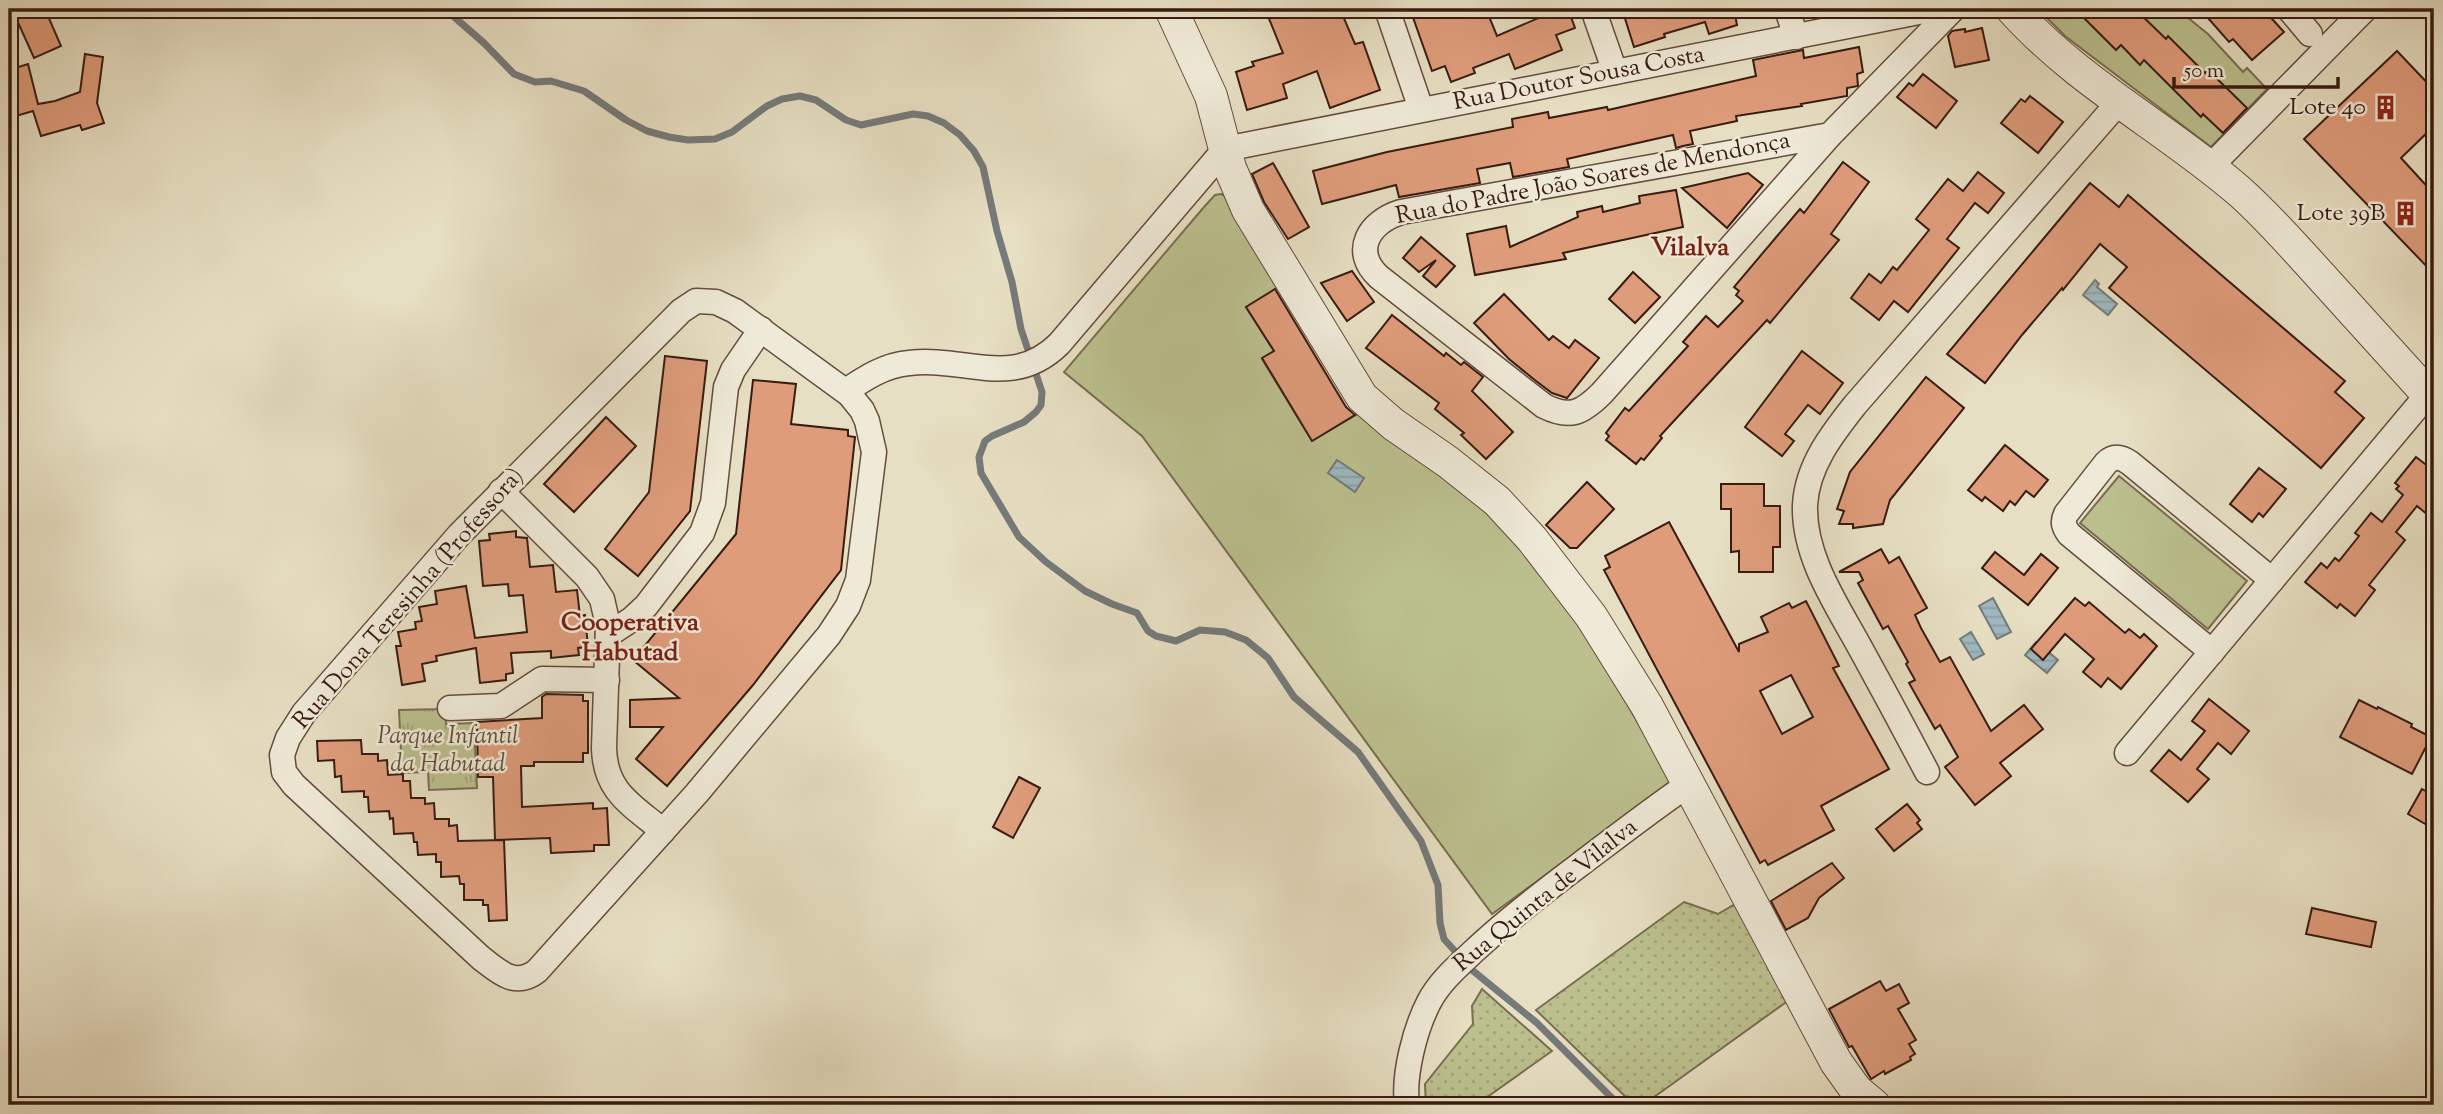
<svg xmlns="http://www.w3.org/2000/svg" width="2443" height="1114" viewBox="0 0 2443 1114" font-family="'Sorts Mill Goudy',serif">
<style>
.grass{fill:url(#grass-dots);stroke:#7a6e50;stroke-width:2}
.park{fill:url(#park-tufts);stroke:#7a6e50;stroke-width:2}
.garden{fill:#bcc08f;stroke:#7a6e50;stroke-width:2}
.water{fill:url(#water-rules);stroke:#757a7a;stroke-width:2}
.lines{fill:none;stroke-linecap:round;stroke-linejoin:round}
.stream{stroke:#757a7a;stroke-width:7}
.building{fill:#df9c7b;stroke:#381b11;stroke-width:2;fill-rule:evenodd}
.minor-casing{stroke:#644c3e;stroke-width:27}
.tertiary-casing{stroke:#644c3e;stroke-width:34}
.minor{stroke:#efead8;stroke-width:24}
.tertiary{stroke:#efead8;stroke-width:32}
.labels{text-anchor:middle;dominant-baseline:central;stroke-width:5;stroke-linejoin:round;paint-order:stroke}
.street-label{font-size:24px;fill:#381b11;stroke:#efead8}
.poi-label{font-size:24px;fill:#381b11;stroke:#efead8;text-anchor:end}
.park-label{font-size:24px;font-style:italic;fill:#604d37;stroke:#efead8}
.neighbourhood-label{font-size:26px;font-weight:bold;fill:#7a1f14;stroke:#efead8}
</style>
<defs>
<pattern id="grass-dots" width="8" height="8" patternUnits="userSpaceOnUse" patternTransform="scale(1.75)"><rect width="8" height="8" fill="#bcc08f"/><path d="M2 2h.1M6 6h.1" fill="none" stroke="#a2a47a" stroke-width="1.8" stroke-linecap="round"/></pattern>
<pattern id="park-tufts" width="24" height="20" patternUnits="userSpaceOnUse" patternTransform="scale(1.75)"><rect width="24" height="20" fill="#bcc08f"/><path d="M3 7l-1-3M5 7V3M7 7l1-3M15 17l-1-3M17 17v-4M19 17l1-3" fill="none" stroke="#a2a47a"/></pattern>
<pattern id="water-rules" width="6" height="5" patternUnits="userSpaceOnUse" patternTransform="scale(1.75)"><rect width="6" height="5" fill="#9eb9c0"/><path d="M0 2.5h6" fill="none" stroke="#899ea4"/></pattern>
</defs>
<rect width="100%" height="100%" fill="#e7dfc3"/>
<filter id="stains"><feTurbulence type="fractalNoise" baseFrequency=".00286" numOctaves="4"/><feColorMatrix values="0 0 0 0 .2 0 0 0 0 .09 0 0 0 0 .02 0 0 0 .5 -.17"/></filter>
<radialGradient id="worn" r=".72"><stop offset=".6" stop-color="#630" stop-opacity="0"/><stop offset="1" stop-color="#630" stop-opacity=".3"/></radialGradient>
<g class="grass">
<polygon points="1684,902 1718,914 1737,903 1789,1000 1643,1105 1634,1105 1536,1010"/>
<polygon points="1482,989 1552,1051 1476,1105 1426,1105 1425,1084 1473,1024 1472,1006"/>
</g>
<polygon class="park" points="445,709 446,724 474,723 477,788 429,790 428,772 402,773 399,710"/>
<g class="garden">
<polygon points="2038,9 2177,9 2208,34 2243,72 2247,68 2267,89 2211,147 2065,36"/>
<polygon points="1221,194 1228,197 1281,286 1246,307 1274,351 1262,359 1312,441 1359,413 1419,452 1507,531 1571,613 1598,655 1673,782 1492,914 1142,436 1064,372 1204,207 1215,195"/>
<polygon points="2119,476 2247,581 2208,629 2080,523"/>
</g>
<g class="water">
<polygon points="2095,280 2099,284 2097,287 2117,304 2108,315 2083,295"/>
<polygon points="1337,460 1364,478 1355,492 1328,473"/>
<polygon points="1993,598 2011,632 1997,639 1979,606"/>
<polygon points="1971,632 1984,654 1973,660 1960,639"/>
<polygon points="2036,642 2058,660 2047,673 2025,655"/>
</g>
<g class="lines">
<polyline class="stream" points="445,9 484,43 514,74 535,82 551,81 584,91 626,120 647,131 669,137 688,140 715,139 732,132 767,106 782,99 800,96 816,100 846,120 861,125 913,114 928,116 944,123 960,135 974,151 983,167 997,231 1012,282 1021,329 1042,392 1041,405 1036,412 1024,422 992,436 985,441 979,457 981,473 1019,537 1046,562 1085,591 1112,604 1137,613 1148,631 1156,636 1176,641 1200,630 1225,632 1246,640 1268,658 1294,697 1358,752 1421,841 1438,885 1440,923 1444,939 1472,970 1537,1023 1619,1105"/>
</g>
<g class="building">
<polygon points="38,9 45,9 61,46 34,58 16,18"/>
<polygon points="1265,9 1340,9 1355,44 1363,42 1380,90 1330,108 1317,71 1283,84 1287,98 1247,110 1236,72 1254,66 1252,62 1283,53"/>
<polygon points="1410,9 1486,9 1497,36 1559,9 1568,9 1575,28 1556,35 1562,50 1515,69 1509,54 1473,68 1475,73 1451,82 1445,66 1432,71"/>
<polygon points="1622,9 1734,9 1737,25 1709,34 1705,22 1664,34 1665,37 1634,47"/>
<polygon points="2075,9 2135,9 2166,39 2168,36 2205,73 2208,70 2247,108 2223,133 2203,114 2201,117 2144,60 2140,65 2121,45 2116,50"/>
<polygon points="2200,9 2263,9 2284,32 2252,60 2233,39 2229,42"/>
<polygon points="1982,28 1989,60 1955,67 1948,36 1952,31 1965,29 1965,32"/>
<polygon points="1859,47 1863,72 1857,74 1858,86 1847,88 1847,96 1801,104 1802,106 1736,116 1737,121 1690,131 1693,144 1683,146 1676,148 1673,135 1567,159 1569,167 1513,177 1510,163 1477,169 1480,183 1399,197 1396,185 1322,204 1313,171 1387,152 1513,127 1512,119 1548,112 1549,118 1607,107 1608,110 1756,76 1753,60 1803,50 1804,58"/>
<polygon points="2397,51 2434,90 2434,126 2401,158 2434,194 2434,274 2304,139"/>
<polygon points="85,54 103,57 97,103 104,123 82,130 80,125 41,136 33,111 9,118 9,70 28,64 38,104 55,101 80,92"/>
<polygon points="1923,74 1957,101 1936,128 1897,97 1909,83 1913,86"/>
<polygon points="2030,96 2063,122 2038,153 2001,123 2021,99 2025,102"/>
<polygon points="1843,162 1869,182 1831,234 1839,240 1770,323 1767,320 1660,436 1662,438 1644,460 1641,458 1636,464 1606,440 1609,436 1606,433 1625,408 1629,411 1688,346 1683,342 1706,316 1718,327 1743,301 1736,295 1739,291 1734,287 1800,209 1804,213"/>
<polygon points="1273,163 1309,227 1288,239 1264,202 1252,174"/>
<polygon points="1978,172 2004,193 1988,213 1975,203 1947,239 1959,248 1908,312 1894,301 1879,320 1851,298 1869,274 1881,283 1893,267 1897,270 1929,230 1916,219 1948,179 1963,191"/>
<polygon points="1748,173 1763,185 1727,228 1682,188"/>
<polygon points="2090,183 2119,207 2128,195 2345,381 2335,392 2364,418 2321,468 2109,288 2127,267 2100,244 2063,290 2062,288 2022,335 1985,383 1947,354"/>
<polygon points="1676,190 1683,227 1563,253 1566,259 1475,275 1467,234 1506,226 1510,247 1578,217 1577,212 1602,206 1603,212 1640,203 1639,196"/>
<polygon points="1421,237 1455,266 1436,287 1423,276 1436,260 1419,272 1403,258"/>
<polygon points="1352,271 1374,302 1347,321 1321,283"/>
<polygon points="1633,272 1660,297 1635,323 1609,299"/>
<polygon points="1275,289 1346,407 1355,415 1312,441 1262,358 1274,351 1246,307"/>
<polygon points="1504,294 1549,340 1553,336 1569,348 1575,340 1599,358 1567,398 1552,393 1536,381 1509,359 1474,323"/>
<polygon points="1392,315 1444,356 1446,353 1461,365 1464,362 1483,377 1472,391 1513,432 1486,459 1461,435 1464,433 1435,409 1439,403 1366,348"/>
<polygon points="1802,351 1843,383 1820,414 1808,405 1785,434 1794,441 1782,456 1745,427"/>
<polygon points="665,356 707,361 690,511 638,576 605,549 649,492"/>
<polygon points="1926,377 1964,408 1890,500 1883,524 1853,528 1853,524 1839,524 1844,511 1837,509 1850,472"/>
<polygon points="753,380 796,384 791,424 848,430 848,436 855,437 841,570 753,685 667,786 636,759 663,727 630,727 630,700 679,698 633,660 736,534"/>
<polygon points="606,417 636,446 574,512 544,484"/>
<polygon points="2005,445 2048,480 2034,497 2026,491 2015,505 2010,501 2003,511 1985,497 1982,501 1968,490"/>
<polygon points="2416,457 2434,471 2434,520 2417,506 2396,532 2405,540 2369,585 2375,590 2355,616 2340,604 2337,608 2305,582 2321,563 2327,568 2335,558 2339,561 2359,536 2355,533 2371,513 2382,522 2403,495 2396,489 2399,486 2395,483"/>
<polygon points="2259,468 2286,489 2263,517 2259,513 2252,522 2230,504"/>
<polygon points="1587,482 1614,509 1577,548 1570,548 1546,525"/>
<polygon points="1721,484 1764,484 1764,506 1780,506 1780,547 1773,547 1773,572 1739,572 1739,551 1731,552 1731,509 1721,509"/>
<path d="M1669,522L1739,652V644L1768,632L1761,617L1789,603L1792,608L1806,601L1839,666L1833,668L1889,769L1821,806L1834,830L1768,865L1765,860L1760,863L1604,570L1610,567L1605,556ZM1791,675L1813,717L1782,734L1760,691Z"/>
<polygon points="516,531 516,537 527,538 530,567 553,565 556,592 577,590 580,616 585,615 588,647 578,648 579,655 551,658 551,651 511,653 513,673 506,674 506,680 480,683 476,648 436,656 437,661 422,664 425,681 402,685 396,646 401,646 398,632 416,629 415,622 422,621 419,607 437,604 435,591 466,586 475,638 527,632 523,595 509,596 508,584 483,586 479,541 490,540 489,534"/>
<polygon points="1881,549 1889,563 1899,557 1927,608 1915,615 1921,628 1940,662 1950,657 1991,731 2024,705 2043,729 2000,763 2011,776 1975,805 1945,767 1958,757 1940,725 1935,729 1909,683 1915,680 1906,664 1908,662 1888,626 1883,629 1858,583 1863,580 1859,572 1839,572"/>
<polygon points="1995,552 2024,575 2041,554 2058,568 2028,605 1982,568"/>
<polygon points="2075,598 2085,606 2089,602 2125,633 2129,629 2140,638 2144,634 2157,646 2121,689 2108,678 2101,687 2083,672 2094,659 2065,634 2043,660 2031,649"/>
<polygon points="546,694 583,695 583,701 588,701 588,753 583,753 583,762 534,762 534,766 521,766 522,807 593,803 593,809 607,808 609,845 594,845 594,851 551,853 550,838 495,840 493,777 478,777 477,722 542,718 542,697"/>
<polygon points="2209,699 2249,731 2231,754 2218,743 2197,769 2209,779 2188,802 2151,771 2169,750 2181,760 2205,731 2192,721"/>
<polygon points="2359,700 2377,709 2378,707 2412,724 2411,727 2431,737 2412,774 2340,737"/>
<polygon points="361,740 362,754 378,754 378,761 387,760 388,775 403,774 403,781 410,781 411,798 425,798 425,804 434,803 435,819 449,819 449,826 457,825 458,841 504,840 507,920 489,921 488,905 483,905 483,900 464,900 464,884 460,884 459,876 441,877 441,862 436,862 436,854 418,855 417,842 414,842 413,833 394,834 393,818 390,819 389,811 369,812 368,797 364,797 364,791 342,792 341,776 335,777 334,760 318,761 317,741"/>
<polygon points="1019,777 1040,788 1013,838 993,827"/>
<polygon points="2422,789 2434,796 2434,829 2408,814"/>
<polygon points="1907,804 1920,820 1917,823 1922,829 1894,851 1876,829"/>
<polygon points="1832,863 1844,878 1819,898 1808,918 1786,930 1771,901"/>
<polygon points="2312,908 2376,922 2371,947 2306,934"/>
<polygon points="1880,981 1886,991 1899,984 1909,1003 1898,1009 1916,1040 1909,1044 1915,1054 1910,1057 1911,1060 1885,1074 1884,1071 1871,1079 1852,1046 1849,1047 1829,1009"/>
</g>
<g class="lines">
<defs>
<g id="minor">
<polyline points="1387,9 1421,109"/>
<polyline points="1593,9 1615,72"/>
<polyline points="1787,9 1796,37"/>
<polyline points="2289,9 2310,34"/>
<path d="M1830,135L1401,212C1369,222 1351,251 1379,277L1544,406C1570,419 1582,413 1602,393L1830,135L1953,9"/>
<polyline points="2210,167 2365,9"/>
<path d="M696,301L716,302L735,311L849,394L862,410L867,421L874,452L858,580L848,606L829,635L697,793L537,971C515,988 499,972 481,958L294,785L284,772L282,755L288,738L304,713L459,535L681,311Z"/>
<path d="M846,391C865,378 885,365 909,363C965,356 1012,390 1059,344L1225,149L1934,9"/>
<path d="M501,491L587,577L602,599L608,625L604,748C605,792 632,805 663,831"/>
<polyline points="608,635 632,619 646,606 702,533 713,503 726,387 733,370 761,329"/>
<path d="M2212,652L2069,534C2064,527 2062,522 2066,514L2106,463C2114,455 2121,457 2130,463L2272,580"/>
<polyline points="450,708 501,706 542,679 607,680"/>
<polyline points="2127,753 2428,394"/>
<path d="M1927,772C1906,732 1885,693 1863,653C1839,608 1803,558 1805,505C1807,466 1832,434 1855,405L2119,102"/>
<path d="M1407,1105C1403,1075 1415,1029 1429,1002C1439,982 1459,965 1475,950C1507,920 1542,893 1578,866C1615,838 1651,810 1689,784"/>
</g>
<g id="tertiary">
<polyline points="1171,9 1211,96 1230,168 1248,210 1362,397 1393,424 1448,462 1497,501 1532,539 1591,616 1647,706 1836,1062 1856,1090 1874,1105"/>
<path d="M2012,9C2077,82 2166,128 2239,191C2264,213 2287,239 2309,263C2351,309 2392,355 2434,401"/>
</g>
</defs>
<use href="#minor" class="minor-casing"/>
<use href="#tertiary" class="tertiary-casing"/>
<use href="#minor" class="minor"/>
<use href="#tertiary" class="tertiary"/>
</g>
<defs>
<symbol id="building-bare" viewBox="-9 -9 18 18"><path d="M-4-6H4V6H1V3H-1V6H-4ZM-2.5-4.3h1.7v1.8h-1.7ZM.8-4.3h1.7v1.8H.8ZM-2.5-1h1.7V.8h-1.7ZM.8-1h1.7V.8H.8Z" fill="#8f2418" stroke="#efead8" stroke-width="2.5" paint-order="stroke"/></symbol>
</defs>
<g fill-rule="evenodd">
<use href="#building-bare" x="2368" y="90" width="35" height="35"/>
<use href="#building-bare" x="2388" y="196" width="35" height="35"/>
</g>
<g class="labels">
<g class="street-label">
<text transform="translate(1579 79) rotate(-11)">Rua Doutor Sousa Costa</text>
<text transform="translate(1593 179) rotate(-11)">Rua do Padre João Soares de Mendonça</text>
<text transform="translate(409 599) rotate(-49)">Rua Dona Teresinha (Professora)</text>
<text transform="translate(1546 896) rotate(-39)">Rua Quinta de Vilalva</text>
</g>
<g class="poi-label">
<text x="2366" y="108">Lote 40</text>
<text x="2385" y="214">Lote 39B</text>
</g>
<g class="park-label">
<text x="448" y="737">Parque Infantil<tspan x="448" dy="28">da Habutad</tspan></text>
</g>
<g class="neighbourhood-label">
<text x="1690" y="248">Vilalva</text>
<text x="630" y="623">Cooperativa<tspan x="630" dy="30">Habutad</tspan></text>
</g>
</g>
<rect width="2443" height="1114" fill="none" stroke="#e7dfc3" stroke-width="35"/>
<rect x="10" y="10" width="2422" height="1093" fill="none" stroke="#381b11" stroke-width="3.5"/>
<rect x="18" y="18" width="2408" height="1079" fill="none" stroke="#381b11" stroke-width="2"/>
<path d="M2174 77v10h164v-10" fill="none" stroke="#381b11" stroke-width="3.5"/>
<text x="2184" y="77" font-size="21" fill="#381b11" stroke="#efead8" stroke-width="5" paint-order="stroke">50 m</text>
<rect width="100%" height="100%" filter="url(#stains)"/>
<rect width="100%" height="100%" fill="url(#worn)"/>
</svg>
